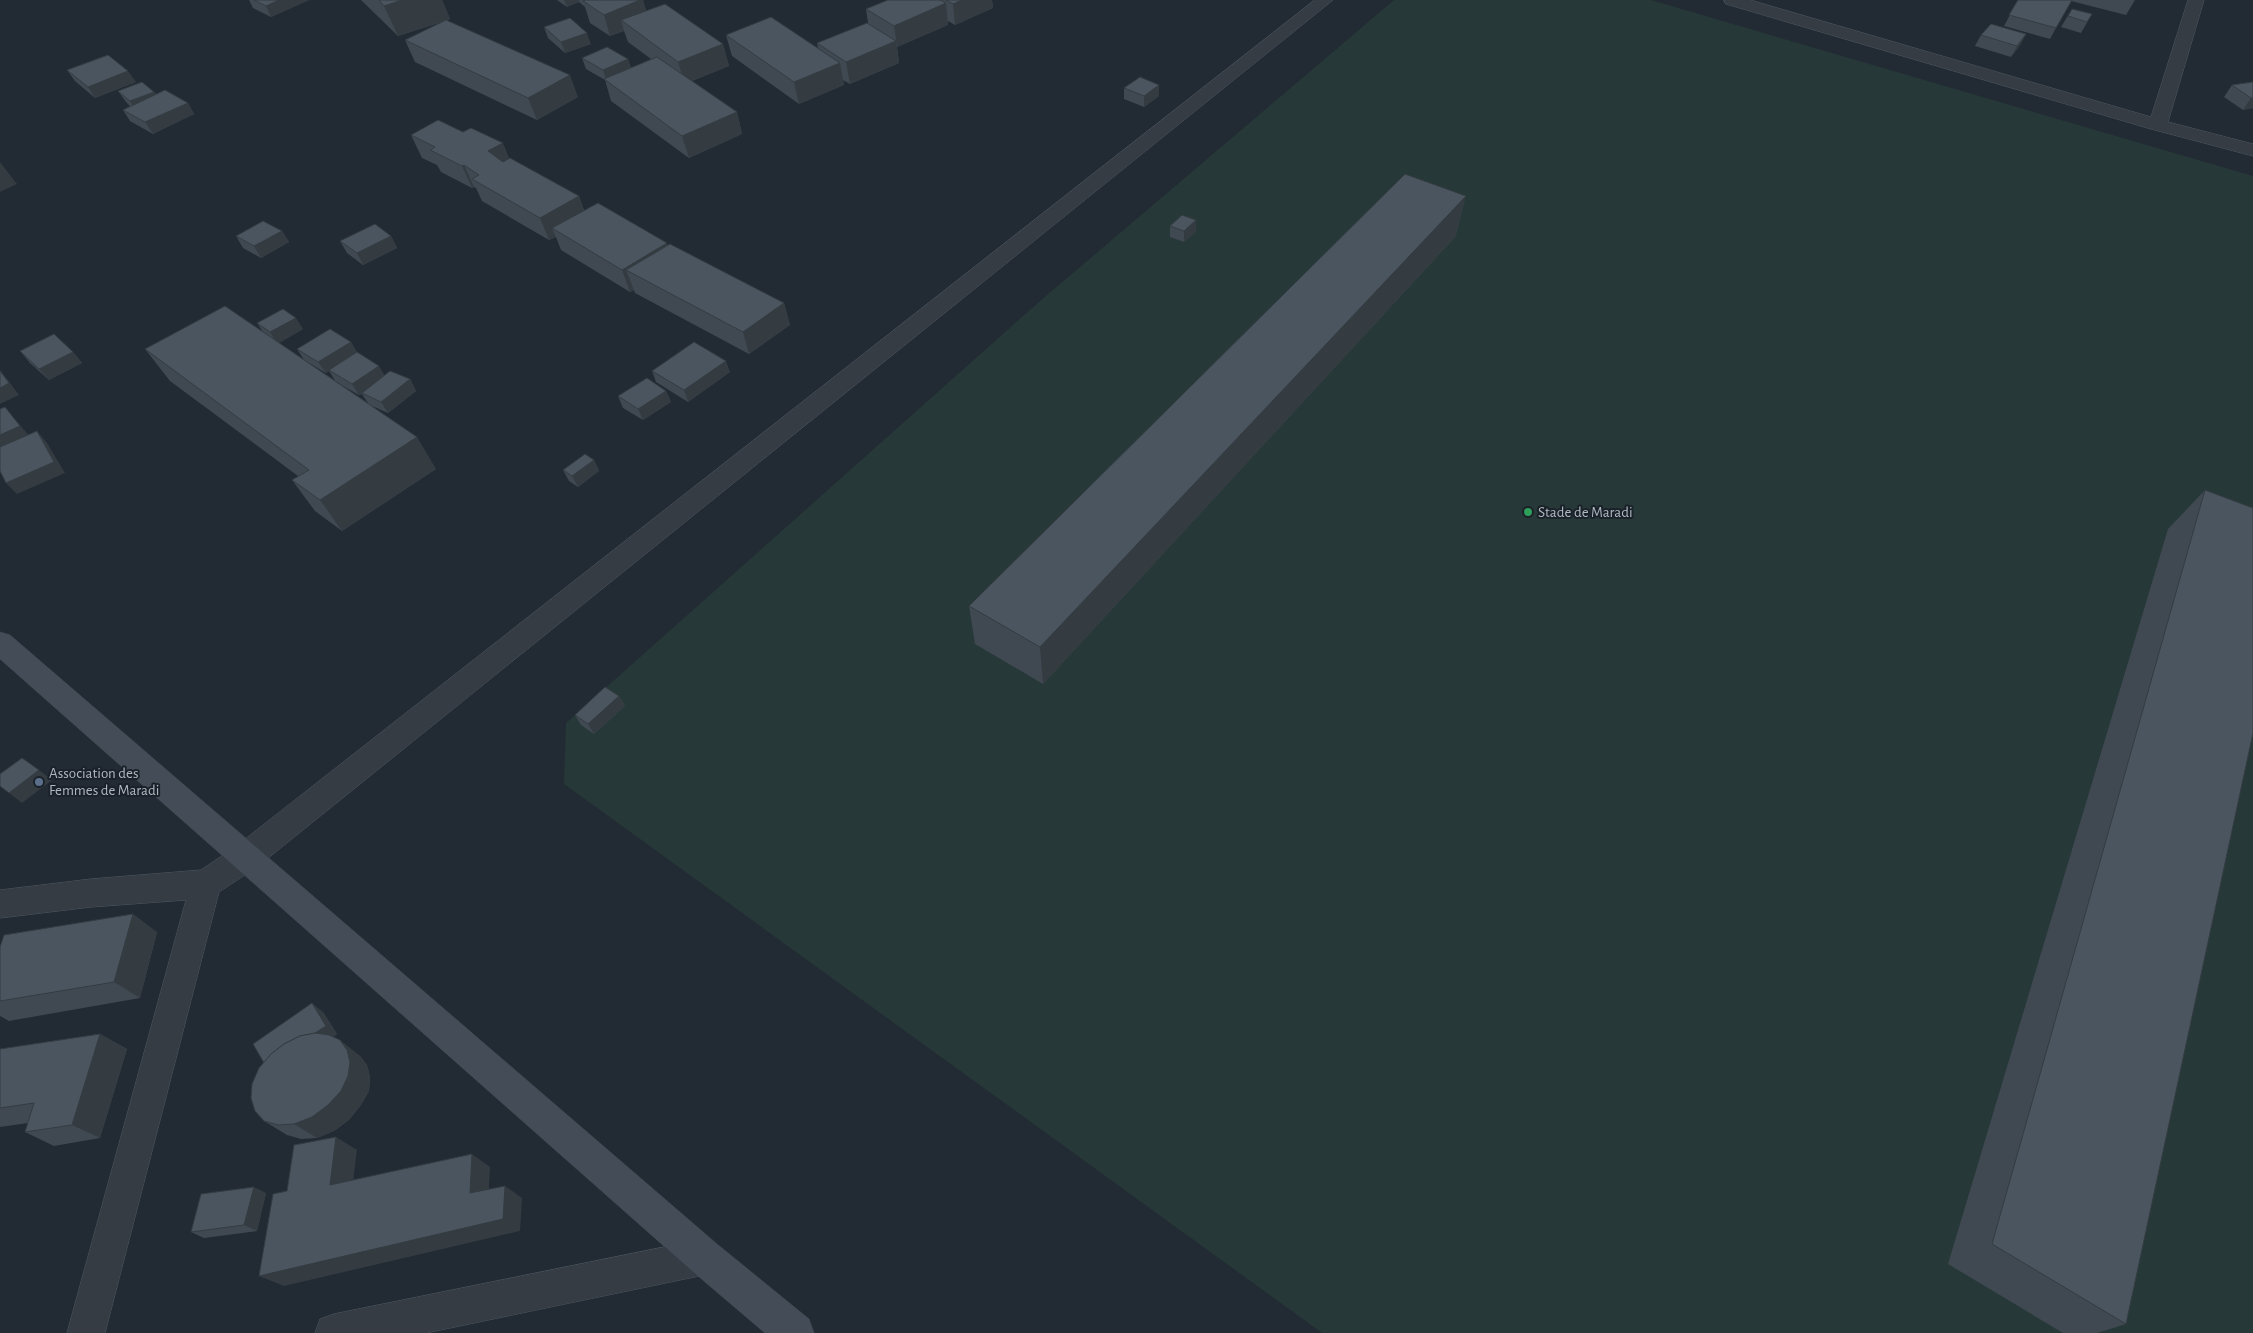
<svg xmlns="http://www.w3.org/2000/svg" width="2253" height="1333" viewBox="0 0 2253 1333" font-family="'Alegreya Sans',sans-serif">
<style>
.green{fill:#263837}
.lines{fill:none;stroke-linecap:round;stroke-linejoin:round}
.street-casing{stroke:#4f575f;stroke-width:1}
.secondary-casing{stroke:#3e454e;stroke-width:1}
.street{fill:#353c44;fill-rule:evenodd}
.secondary{fill:#434c57;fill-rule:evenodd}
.wall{fill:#404952;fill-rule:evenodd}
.shaded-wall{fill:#343c42}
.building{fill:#4a555f;stroke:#343c42}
.leisure-dot{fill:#2e9e5b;stroke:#1a2129;stroke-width:2}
.service-dot{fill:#5c6f8a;stroke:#1a2129;stroke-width:2}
.labels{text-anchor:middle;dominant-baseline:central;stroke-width:4;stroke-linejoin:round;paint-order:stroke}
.poi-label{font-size:15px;fill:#afb7c1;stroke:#1a2129;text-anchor:start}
</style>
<rect width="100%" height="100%" fill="#222a34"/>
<polygon class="green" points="1394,0 1651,0 2253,176 2253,1333 1322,1333 564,784 566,723 1040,301"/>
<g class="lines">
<defs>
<g id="street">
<polygon points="1315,0 1333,0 257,867 219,892 105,1333 67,1333 186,900 91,907 0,918 0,890 91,879 201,870 235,847"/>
<polygon points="1724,0 1750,0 2151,117 2188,0 2204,0 2168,122 2253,144 2253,156 2151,129 1726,4"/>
<polygon points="704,1239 717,1244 722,1257 717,1270 704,1275 426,1333 315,1333 320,1319 334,1314"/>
</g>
<polygon id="secondary" points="0,632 10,635 717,1244 809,1319 814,1333 765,1333 691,1270 0,659"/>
</defs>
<use href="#street" class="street-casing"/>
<use href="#secondary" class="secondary-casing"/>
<use href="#street" class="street"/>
<use href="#secondary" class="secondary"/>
</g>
<g class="wall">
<polygon points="249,0 309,0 271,17 253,8"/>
<polygon points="361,0 442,0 450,19 447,20 578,97 537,120 415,62 405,40 442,22 398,36"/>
<polygon points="557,0 643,0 646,11 723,44 729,66 692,81 737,112 742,134 689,158 611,101 605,80 586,69 582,58 628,59 631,68 651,59 628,42 624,31 610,36 590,23 585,7 579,2 567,7"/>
<polygon points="888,0 992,0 993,8 955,25 948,21 948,25 897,47 899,63 850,84 843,80 844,85 799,104 732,56 726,35 818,49 817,43 868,23 866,9"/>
<polygon points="2018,0 2135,0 2126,15 2071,1 2050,39 2004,26"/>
<polygon points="2072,9 2092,14 2081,33 2061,27"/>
<polygon points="544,27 591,44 565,53 548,38"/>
<polygon points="2026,34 2020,45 2011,57 1975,46 1981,35"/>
<polygon points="67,70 136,82 95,98 75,81"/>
<polygon points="2253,82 2253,108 2243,110 2224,97 2232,85"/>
<polygon points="1159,85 1159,96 1144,107 1124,99 1124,88"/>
<polygon points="118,91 154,92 156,94 188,103 194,114 153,134 130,121 123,110 130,106 126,102"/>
<polygon points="411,135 510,159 579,196 584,210 668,245 784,303 790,325 749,354 635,293 634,290 630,292 561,250 556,237 549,240 482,201 476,188 474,187 472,188 441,172 437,165 422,158"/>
<polygon points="1170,226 1196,232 1184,242 1170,237"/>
<polygon points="282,231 289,242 261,258 243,248 236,236"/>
<polygon points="391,236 397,248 363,265 347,253 340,241"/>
<polygon points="1456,236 1043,684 975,644 969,606"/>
<path d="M257,323L303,329L279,343L304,360L297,349L351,342L357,353L385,376L410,379L416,391L388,413L372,406L436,469L342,531L315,511L292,480L298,476L170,381L145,349L263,332ZM306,361L326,373L329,371L336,382L359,395L362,394L368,403Z"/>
<polygon points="20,351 73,352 82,363 49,380 30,363"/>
<polygon points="652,371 730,372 688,402 656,382"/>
<polygon points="666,391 671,402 643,420 623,408 618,396"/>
<polygon points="594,460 599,471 578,487 569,481 563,470"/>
<polygon points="2205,490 2126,1324 2097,1333 2063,1333 1948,1264 2168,529"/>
<polygon points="619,696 625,706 594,734 581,725 575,715"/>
<polygon points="157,932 140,998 9,1021 0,1016 0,947"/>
<polygon points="323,1012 337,1034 333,1037 360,1056 367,1065 370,1077 369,1091 361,1105 349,1120 334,1131 317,1138 301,1139 287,1135 264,1121 264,1063"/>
<polygon points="100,1034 127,1049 100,1138 54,1146 25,1132 28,1123 0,1127 0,1049"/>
<polygon points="266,1193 257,1231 204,1238 191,1232"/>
</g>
<g class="shaded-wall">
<polygon points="279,0 309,0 271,17 266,6"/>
<polygon points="402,0 442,0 450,19 398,36 384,6"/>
<polygon points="564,0 579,0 579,2 567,7"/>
<polygon points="640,0 643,0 649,21 621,20 624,31 610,36 604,15"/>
<polygon points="962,0 992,0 993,8 955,25 953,4"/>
<polygon points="946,3 948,25 897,47 894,26"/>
<polygon points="587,33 591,44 565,53 561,42"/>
<polygon points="2026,34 2020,45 2011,57 2017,46"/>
<polygon points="896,41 899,63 850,84 846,62"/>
<polygon points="723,44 729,66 685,84 678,62"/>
<polygon points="628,59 631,70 606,80 603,70"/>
<polygon points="840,63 844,85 799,104 794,82"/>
<polygon points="128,71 136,82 95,98 88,87"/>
<polygon points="570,75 578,97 537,120 528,98"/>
<polygon points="1159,85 1159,96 1144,107 1144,96"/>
<polygon points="154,92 161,103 137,112 130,101"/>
<polygon points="2251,98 2253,98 2253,108 2243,110"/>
<polygon points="188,103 194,114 153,134 145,122"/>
<polygon points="737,112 742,134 689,158 682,136"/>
<polygon points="503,143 512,165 498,174 488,151"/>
<polygon points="0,162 17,184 0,192"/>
<polygon points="464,165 474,187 472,188 462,166"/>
<polygon points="579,196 587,219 552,228 556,237 549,240 540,218"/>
<polygon points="1466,196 1456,236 1043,684 1040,647"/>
<polygon points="1196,220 1196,232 1184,242 1184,231"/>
<polygon points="282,231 289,242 261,258 254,246"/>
<polygon points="391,236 397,248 363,265 357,253"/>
<polygon points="667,243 675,266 626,270 634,290 630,292 622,270"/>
<polygon points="784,303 790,325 749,354 743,332"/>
<polygon points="296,318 303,329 277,344 270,332"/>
<polygon points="351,342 358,354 326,373 318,362"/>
<polygon points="73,352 82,363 49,380 39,369"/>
<polygon points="726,361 730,372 688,402 684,390"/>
<polygon points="379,366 386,378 359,395 352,384"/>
<polygon points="0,370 8,380 19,395 0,404"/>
<polygon points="410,379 416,391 388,413 381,402"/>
<polygon points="666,391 671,402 643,420 638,409"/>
<polygon points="5,407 30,437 0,452 0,435"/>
<polygon points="37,431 47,443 65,473 17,494 6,483"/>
<polygon points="417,437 436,469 342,531 320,500"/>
<polygon points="594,460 599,471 578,487 572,476"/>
<polygon points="619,696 625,706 594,734 588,724"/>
<polygon points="39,770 52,780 22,803 9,793"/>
<polygon points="133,914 157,932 140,998 114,982"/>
<polygon points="312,1003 323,1012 337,1034 277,1075 266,1067"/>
<polygon points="100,1034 127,1049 100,1138 72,1125"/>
<polygon points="340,1040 360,1056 367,1065 370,1077 369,1091 361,1105 349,1120 334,1131 317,1138 294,1124"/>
<polygon points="336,1137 357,1150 351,1198 330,1185"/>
<polygon points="472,1154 490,1167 488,1205 470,1193"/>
<polygon points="505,1186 522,1198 520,1231 284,1286 259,1276"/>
<polygon points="254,1187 266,1193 257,1231 244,1225"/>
</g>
<g class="building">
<polygon points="254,0 279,0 266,6"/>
<polygon points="379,0 402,0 384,6"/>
<polygon points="586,0 640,0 604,15 583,1"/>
<polygon points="888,0 940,0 946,3 894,26 866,9"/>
<polygon points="946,0 962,0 953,4"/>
<polygon points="2018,0 2072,0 2056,28 2009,15"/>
<polygon points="665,4 723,44 678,62 621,20"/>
<polygon points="2072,9 2092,14 2087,22 2068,16"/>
<polygon points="771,17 840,63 794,82 726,35"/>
<polygon points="570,18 587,33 561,42 544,27"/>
<polygon points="446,20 570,75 528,98 405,40"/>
<polygon points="867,23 896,41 846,62 817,43"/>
<polygon points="1991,24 2026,34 2017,46 1981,35"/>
<polygon points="607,47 628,59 603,70 582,58"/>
<polygon points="108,55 128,71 88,87 67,70"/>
<polygon points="657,57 737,112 682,136 604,79"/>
<polygon points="1140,77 1159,85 1144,96 1124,88"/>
<polygon points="142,82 154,92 130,101 118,91"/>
<polygon points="2253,82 2253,98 2251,98 2232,85"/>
<polygon points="165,90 188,103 145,122 123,110"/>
<polygon points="438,120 463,132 471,128 503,143 488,151 503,162 510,158 579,196 540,218 472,179 479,175 464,165 462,166 430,150 435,147 411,135"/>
<polygon points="1405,174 1466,196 1040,647 969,606"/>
<polygon points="598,203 667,243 622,270 552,228"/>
<polygon points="1182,215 1196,220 1184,231 1170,226"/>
<polygon points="263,221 282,231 254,246 236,236"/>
<polygon points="375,224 391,236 357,253 340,241"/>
<polygon points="670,244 784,303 743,332 626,270"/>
<polygon points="225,306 417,437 320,500 292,480 309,470 145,349"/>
<polygon points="283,309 296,318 270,332 257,323"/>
<polygon points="330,329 351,342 318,362 297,349"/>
<polygon points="54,334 73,352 39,369 20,351"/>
<polygon points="694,342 726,361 684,390 652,371"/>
<polygon points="357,352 379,366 352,384 329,370"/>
<polygon points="0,371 9,383 0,388"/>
<polygon points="390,371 410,379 381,402 362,393"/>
<polygon points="647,378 666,391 638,409 618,396"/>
<polygon points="5,407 20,426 0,435 0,409"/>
<polygon points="37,431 54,462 6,483 0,471 0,447"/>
<polygon points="585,454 594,460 572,476 563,470"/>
<polygon points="2205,490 2253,508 2253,733 2126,1324 1992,1244"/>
<polygon points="605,687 619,696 588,724 575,715"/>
<polygon points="22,758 39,770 9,793 0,786 0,774"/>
<polygon points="133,914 114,982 0,1001 0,947 4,935"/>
<polygon points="312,1003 326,1026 315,1033 300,1036 284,1044 271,1054 264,1063 253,1044"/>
<polygon points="315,1033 329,1035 340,1040 347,1050 350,1062 348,1076 341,1091 328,1105 312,1117 294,1124 278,1125 264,1121 255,1111 251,1098 252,1084 259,1068 271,1054 284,1044 300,1036"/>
<polygon points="100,1034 72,1125 25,1132 34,1103 0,1108 0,1049"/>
<polygon points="336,1137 330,1185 472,1154 470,1193 505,1186 503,1219 259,1276 273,1194 287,1191 294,1145"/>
<polygon points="254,1187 244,1225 191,1232 201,1194"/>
</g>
<circle class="leisure-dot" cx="1528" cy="512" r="5"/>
<circle class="service-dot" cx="39" cy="782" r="5"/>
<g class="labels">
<g class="poi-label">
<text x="1538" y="512">Stade de Maradi</text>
<text x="49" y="773">Association des<tspan x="49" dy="17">Femmes de Maradi</tspan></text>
</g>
</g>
</svg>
